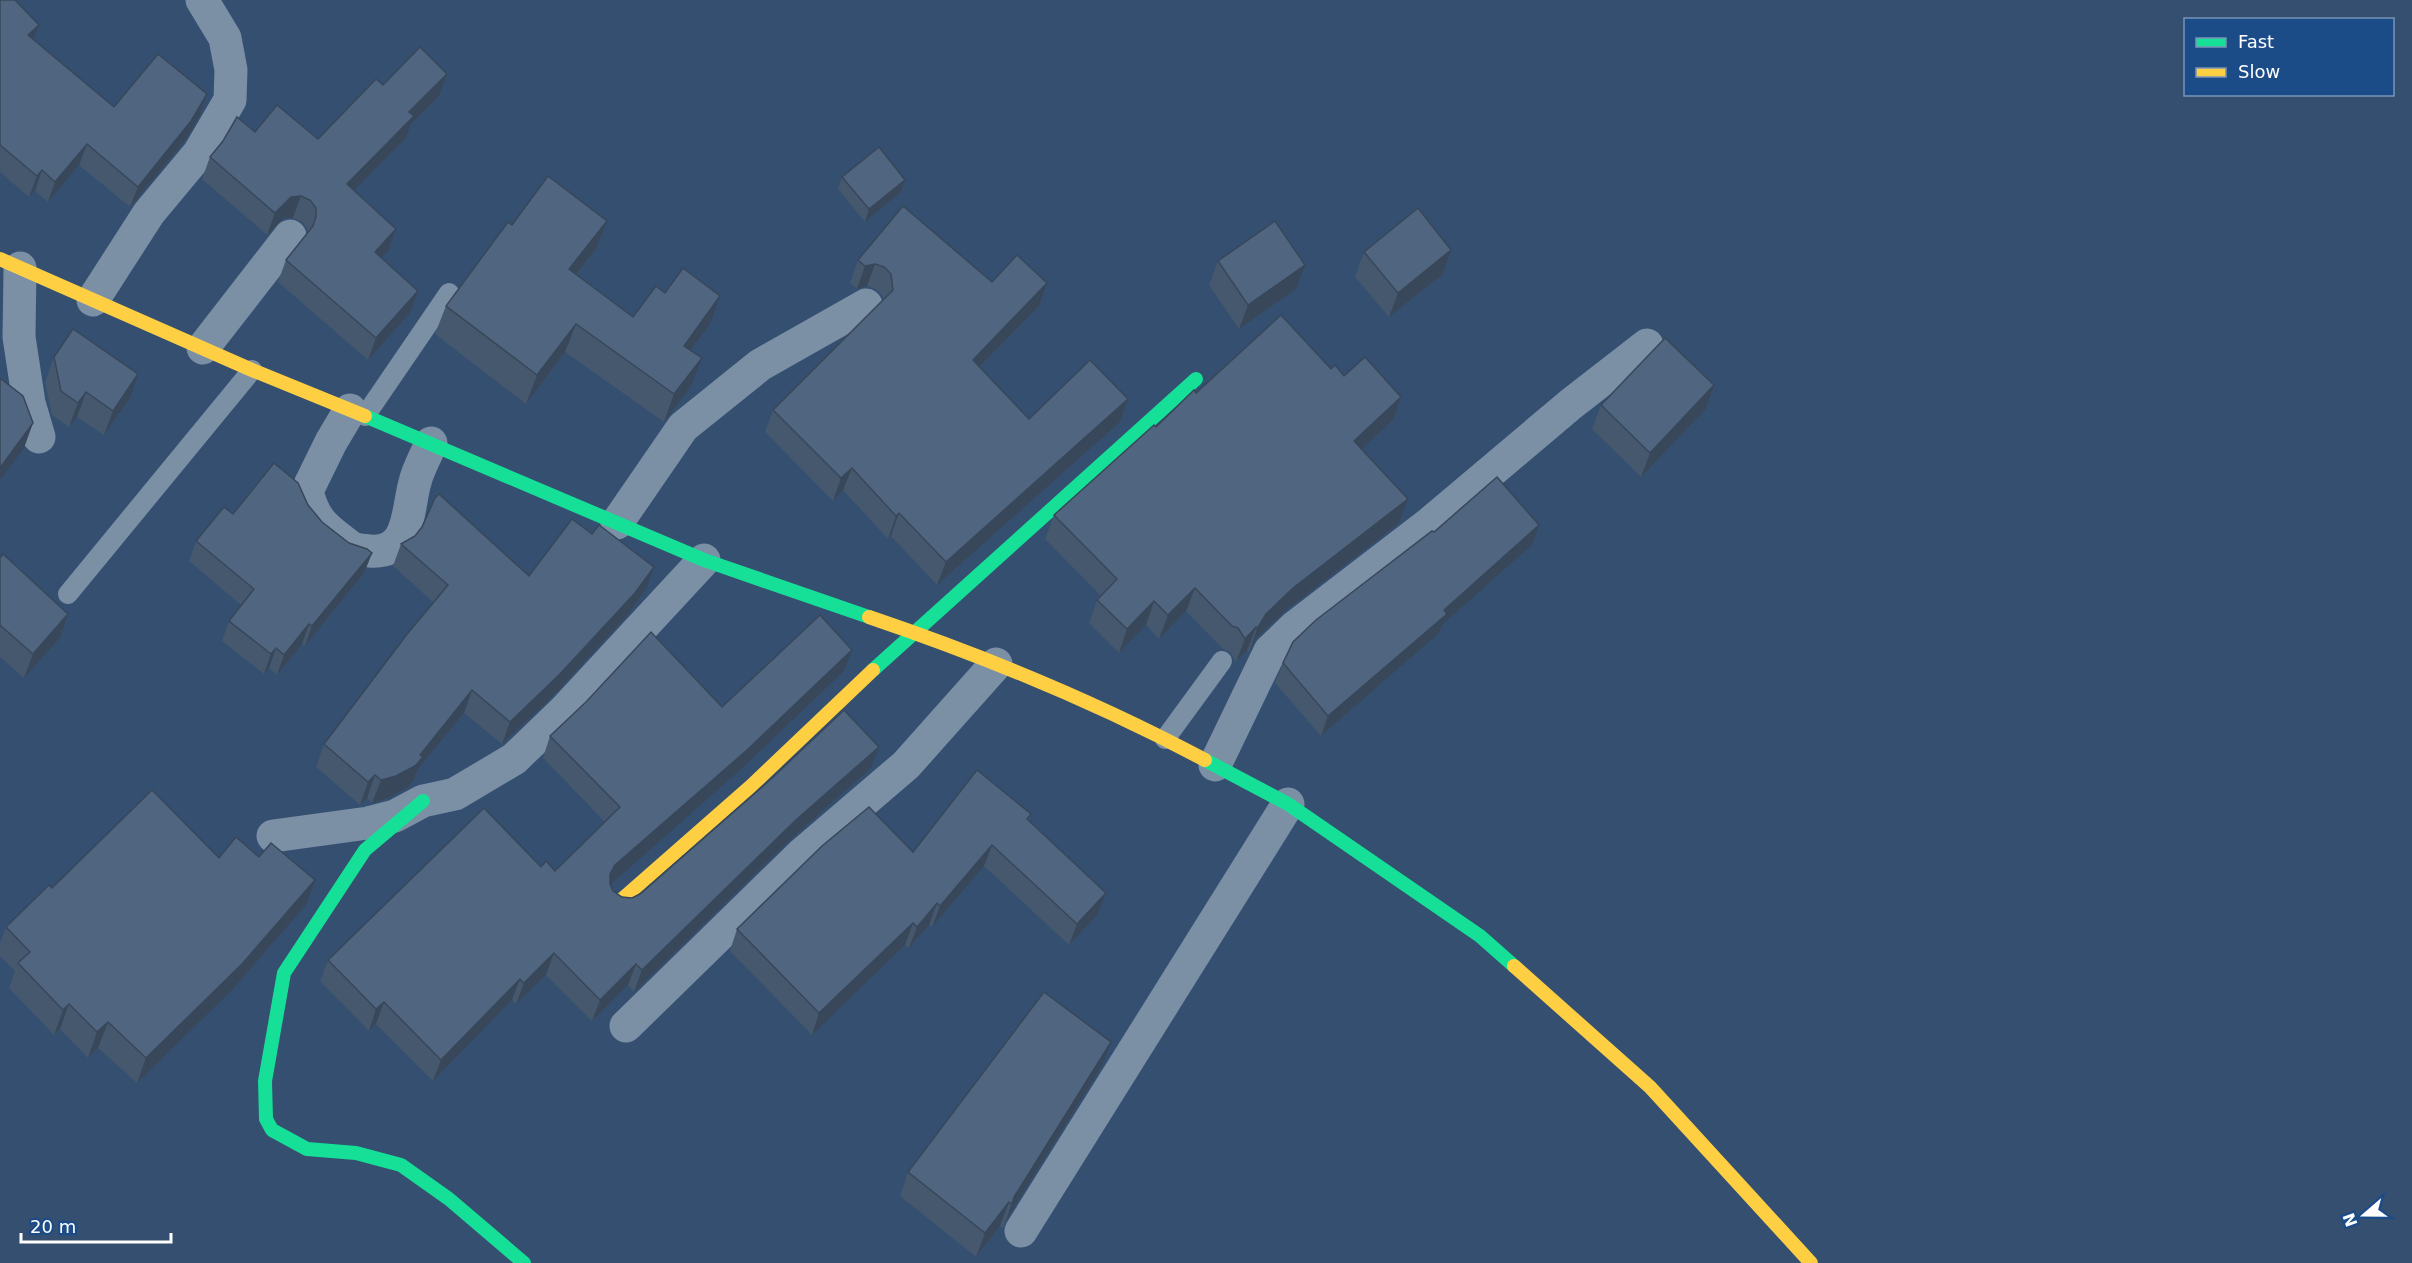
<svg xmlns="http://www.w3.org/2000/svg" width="2412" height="1263" viewBox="0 0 2412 1263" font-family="'DejaVu Sans',sans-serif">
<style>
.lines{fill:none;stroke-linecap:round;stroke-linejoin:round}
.lane{stroke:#7b8fa5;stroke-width:20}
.street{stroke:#7b8fa5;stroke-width:33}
.fast{stroke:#16e098;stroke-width:14}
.slow{stroke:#ffcf43;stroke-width:14}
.wall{fill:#45586e}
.shaded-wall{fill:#38475a}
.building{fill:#506680;stroke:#38475a;stroke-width:1.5}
</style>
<rect width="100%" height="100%" fill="#344f70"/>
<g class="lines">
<g class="lane">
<polyline points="365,416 449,293"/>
<polyline points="68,594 252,370"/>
<polyline points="1165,739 1222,661"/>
</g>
<g class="street">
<polyline points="20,268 19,337 29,403 39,437"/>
<polyline points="93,300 149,213 199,153 230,100 231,70 225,38 202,0"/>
<polyline points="203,348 290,236"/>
<path d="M350,410L331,442L307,491C314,520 325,528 348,545C355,551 361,550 370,551C411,554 407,510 415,482C418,469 426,456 431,443"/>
<polyline points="617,523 683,427 760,365 866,305"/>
<polyline points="1215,765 1270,651 1296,626 1430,523 1571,404 1647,345"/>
<polyline points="273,836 368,823 395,816 423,801 455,794 514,759 564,711 704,560"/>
<polyline points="626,1026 802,854 906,765 996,664"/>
<polyline points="1021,1231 1288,804"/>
</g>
<g class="fast">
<polyline points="365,416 704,560 869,617"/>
<polyline points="873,670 1196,379"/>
<polyline points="1205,760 1288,804 1480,936 1514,966"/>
<polyline points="423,801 365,850 284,973 265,1081 266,1119 272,1130 307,1149 356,1153 401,1165 449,1199 524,1263"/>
</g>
<g class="slow">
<polyline points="0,259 252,370 365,416"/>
<path d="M869,617C984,656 1098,703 1205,760"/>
<polyline points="620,901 751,786 873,670"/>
<polyline points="1514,966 1650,1087 1811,1263"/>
</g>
</g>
<g class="wall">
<polygon points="0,0 33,40 114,107 207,94 200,115 184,142 130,207 79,165 48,202 35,191 29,197 0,172"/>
<polygon points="447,74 439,96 411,124 406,138 354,191 396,229 388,251 382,258 418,291 410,313 368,360 278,282 286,260 308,232 308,230 302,222 293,218 284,218 267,235 202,179 210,157 255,132 318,139"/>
<polygon points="842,177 905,180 901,192 865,222 838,189"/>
<polygon points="607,221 596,249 577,275 633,317 710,324 691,350 691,386 664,422 565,352 526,404 435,334 446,306 512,225"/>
<polygon points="1451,250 1443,274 1389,317 1355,277 1364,252"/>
<polygon points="858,260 992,282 1047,283 1039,306 979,368 1029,419 1128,399 1120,422 937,585 891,536 888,539 843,490 833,501 765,432 773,410 883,300 883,296 876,289 867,286 857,289 850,283"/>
<polygon points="1218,261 1296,289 1239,329 1209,285"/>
<polygon points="54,357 130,398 104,435 77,417 69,427 52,415 45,382"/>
<polygon points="1331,369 1344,376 1401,397 1393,420 1362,449 1408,499 1399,523 1285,611 1257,637 1249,652 1247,651 1236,662 1230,652 1223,649 1186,611 1159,639 1146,625 1119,653 1089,623 1097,600 1101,596 1045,539 1054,515 1156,427 1196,393"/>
<polygon points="1714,385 1706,409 1641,477 1592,429 1601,405"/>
<polygon points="308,505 322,522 349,543 372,553 364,573 305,646 302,644 277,675 269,668 264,674 222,641 229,621 241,605 189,561 196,541 233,514"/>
<polygon points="1434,532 1532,545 1442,625 1439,633 1321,736 1275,683 1283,663"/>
<polygon points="401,544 529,576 646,589 627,616 551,698 502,744 464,713 418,769 414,780 407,788 388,798 372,803 367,798 360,805 316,767 324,744 433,602 393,566"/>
<polygon points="0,558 60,638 24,678 0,657"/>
<polygon points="844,671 738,772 610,885 613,891 622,897 632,898 871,768 789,841 634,992 628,985 592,1021 546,975 516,1004 512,1000 433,1081 376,1024 369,1031 320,981 328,960 541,867 555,871 605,822 543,758 550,736 722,707"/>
<polygon points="1031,814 1029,821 1106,893 1098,914 1069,945 984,866 932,927 929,925 909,948 905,945 812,1035 730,951 737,929 913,852"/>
<polygon points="219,858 306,905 232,990 137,1083 98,1048 88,1058 60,1029 54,1035 9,988 15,971 0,956 0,943 6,927 52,888"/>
<polygon points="1102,1066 1006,1220 1003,1228 1000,1226 976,1257 900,1196 908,1172"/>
</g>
<g class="shaded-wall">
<polygon points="39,25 31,46 28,35"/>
<polygon points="447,74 439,96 411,124 406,138 339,206 347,184 409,112"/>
<polygon points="207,94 200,115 184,142 130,207 138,187"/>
<polygon points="87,144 79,165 48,202 55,182"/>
<polygon points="42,170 35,191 29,197 37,176"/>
<polygon points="905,180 901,192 865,222 869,209"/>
<polygon points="301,196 293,218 284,218 267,235 275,213 291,197"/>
<polygon points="607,221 596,249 559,297 569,269"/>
<polygon points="396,229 388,251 367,274 375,252"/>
<polygon points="1451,250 1443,274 1389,317 1398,293"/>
<polygon points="875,264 867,286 857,289 865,266"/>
<polygon points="1305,265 1296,289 1239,329 1248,305"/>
<polygon points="1047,283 1039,306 964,383 973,360"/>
<polygon points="418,291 410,313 368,360 376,338"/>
<polygon points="720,296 710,324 673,374 684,346"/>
<polygon points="576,324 565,352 526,404 537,375"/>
<polygon points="702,358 691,386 664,422 674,394"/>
<polygon points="138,374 130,398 104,435 113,411"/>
<polygon points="1714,385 1706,409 1641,477 1650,453"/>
<polygon points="86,392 77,417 69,427 78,403"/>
<polygon points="1401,397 1393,420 1346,464 1354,441"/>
<polygon points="1128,399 1120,422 937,585 946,562"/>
<polygon points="33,423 24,448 0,480 0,468"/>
<polygon points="852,468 843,490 833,501 841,478"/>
<polygon points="1408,499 1399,523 1285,611 1257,637 1249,652 1257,629 1266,614 1293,588"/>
<polygon points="899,513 891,536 888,539 896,516"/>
<polygon points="1539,525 1532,545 1442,625 1439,633 1321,736 1328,716 1444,610"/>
<polygon points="372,553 364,573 305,646 312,626"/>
<polygon points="654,567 646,589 627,616 551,698 502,744 510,722"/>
<polygon points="1195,588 1186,611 1159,639 1168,615"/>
<polygon points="1154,601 1146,625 1119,653 1127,629"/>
<polygon points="68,614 60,638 24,678 33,654"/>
<polygon points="309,624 302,644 277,675 284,655"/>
<polygon points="1256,627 1247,651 1236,662 1245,639"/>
<polygon points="276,648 269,668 264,674 271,654"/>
<polygon points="852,650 844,671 738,772 608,887 610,874 615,865"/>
<polygon points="472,690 464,713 418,769 414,780 407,788 388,798 372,803 381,780 420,755"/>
<polygon points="879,747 871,768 789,841 634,992 642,970 797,819"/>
<polygon points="375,775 367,798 360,805 368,782"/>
<polygon points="992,845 984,866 932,927 940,906"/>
<polygon points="315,880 306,905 232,990 137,1083 146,1058"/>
<polygon points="1106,893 1098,914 1069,945 1077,924"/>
<polygon points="937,903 929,925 909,948 917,927"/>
<polygon points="913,923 905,945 812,1035 819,1013"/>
<polygon points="554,953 546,975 516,1004 524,983"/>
<polygon points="636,964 628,985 592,1021 600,1000"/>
<polygon points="520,979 512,1000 433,1081 441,1060"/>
<polygon points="384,1002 376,1024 369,1031 376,1009"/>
<polygon points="69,1004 60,1029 54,1035 63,1010"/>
<polygon points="108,1022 98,1048 88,1058 97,1032"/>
<polygon points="1111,1042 1102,1066 1006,1220 1014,1197"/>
<polygon points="1009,1202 1000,1226 976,1257 985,1233"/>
</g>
<g class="building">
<polygon points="0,0 15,0 39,25 28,35 114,107 158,54 207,94 191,121 138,187 87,144 55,182 42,170 37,176 0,145"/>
<polygon points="420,47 447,74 409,112 414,116 347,184 396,229 375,252 418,291 376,338 286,260 313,226 316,217 316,208 310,200 301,196 291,197 275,213 210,157 223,141 237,117 255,132 277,105 318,139 376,79 383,85"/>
<polygon points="879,147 905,180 869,209 842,177"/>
<polygon points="548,176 607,221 569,269 633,317 656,286 665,293 683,268 720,296 684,346 702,358 674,394 576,324 537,375 446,306 508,222 512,225"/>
<polygon points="903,206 992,282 1017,255 1047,283 973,360 1029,419 1090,360 1128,399 946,562 899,513 896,516 852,468 841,478 773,410 893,290 891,274 884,267 875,264 865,266 858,260"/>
<polygon points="1418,208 1451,250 1398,293 1364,252"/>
<polygon points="1275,221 1305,265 1248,305 1218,261"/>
<polygon points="1281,315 1331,369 1335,365 1344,376 1365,357 1401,397 1354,441 1408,499 1293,588 1266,614 1257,629 1256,627 1245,639 1238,628 1232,626 1195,588 1168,615 1154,601 1127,629 1097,600 1117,579 1054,515 1154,425 1156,427 1194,390 1196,393"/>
<polygon points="73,329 138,374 113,411 86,392 78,403 61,391 54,357"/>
<polygon points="1665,338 1714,385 1650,453 1601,405"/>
<polygon points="0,378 23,396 33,423 0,468"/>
<polygon points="274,463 298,483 308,505 322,522 349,543 367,549 372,553 312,626 309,624 284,655 276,648 271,654 229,621 254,589 196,541 224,507 233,514"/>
<polygon points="1497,477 1539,525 1444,610 1447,614 1328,716 1283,663 1293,642 1316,620 1432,531 1434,532"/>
<polygon points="439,494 529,576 572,519 592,534 599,525 654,567 635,593 559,675 510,722 472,690 420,755 423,757 415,766 396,776 381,780 375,775 368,782 324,744 408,633 448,585 401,544 415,536 422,527 435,498"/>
<polygon points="3,554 68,614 33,654 0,625 0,558"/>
<polygon points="820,615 852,650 746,751 615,865 610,874 610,884 613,891 622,897 632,898 640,894 771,779 844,710 879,747 797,819 642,970 636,964 600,1000 554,953 524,983 520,979 441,1060 384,1002 376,1009 328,960 484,808 541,867 546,861 555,871 620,807 550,736 586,702 651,632 722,707"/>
<polygon points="977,770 1031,814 1027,819 1106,893 1077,924 992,845 940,906 937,903 917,927 913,923 819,1013 737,929 822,846 869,807 913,852"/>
<polygon points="152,790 219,858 236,837 259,857 271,843 315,880 242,964 146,1058 108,1022 97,1032 69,1004 63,1010 18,963 30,952 6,927 49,885 52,888"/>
<polygon points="1044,992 1111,1042 1014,1197 1012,1204 1009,1202 985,1233 908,1172"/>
</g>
<rect x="2184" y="18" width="210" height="78" fill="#1c4c88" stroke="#7794b8" stroke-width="1.5"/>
<rect x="2196" y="38" width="30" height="9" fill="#16e098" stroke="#7794b8" stroke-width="1.5"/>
<text x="2238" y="48" font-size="18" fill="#ffffff">Fast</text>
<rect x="2196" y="68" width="30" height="9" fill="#ffcf43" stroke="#7794b8" stroke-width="1.5"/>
<text x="2238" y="78" font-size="18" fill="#ffffff">Slow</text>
<g transform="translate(2364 1215) rotate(250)" stroke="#1c4c88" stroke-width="4.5" paint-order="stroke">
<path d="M0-4.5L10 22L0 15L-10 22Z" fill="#ffffff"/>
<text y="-9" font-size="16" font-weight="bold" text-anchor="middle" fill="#ffffff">N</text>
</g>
<path d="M21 1233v9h150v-9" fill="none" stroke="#ffffff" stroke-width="3"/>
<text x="30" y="1233" font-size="18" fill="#ffffff" stroke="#1c4c88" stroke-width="4.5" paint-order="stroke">20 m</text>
</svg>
